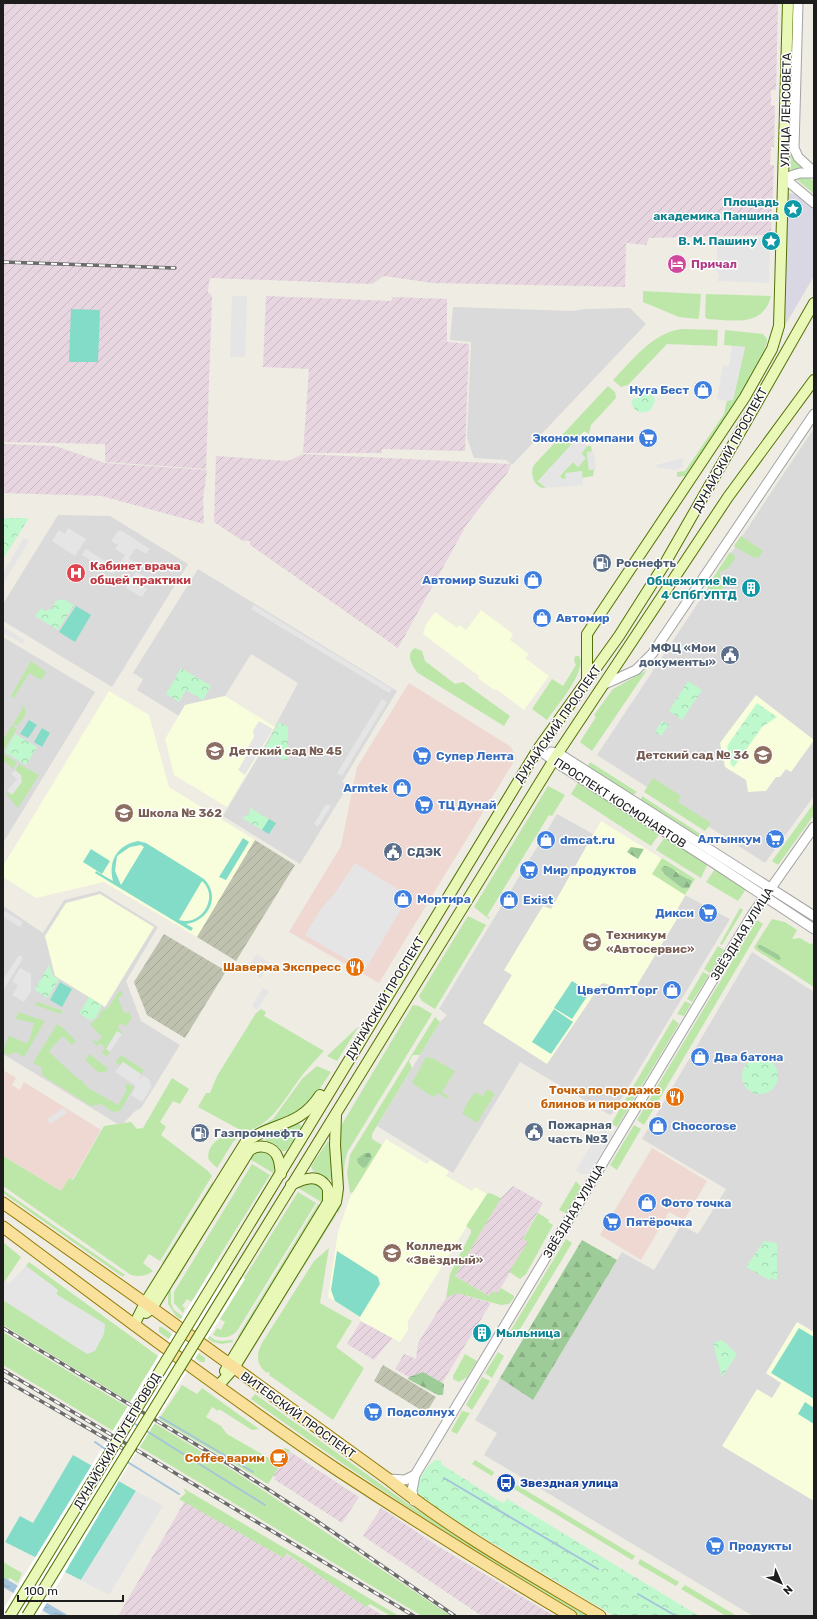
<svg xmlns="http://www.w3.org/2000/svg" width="817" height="1619" viewBox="0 0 817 1619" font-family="Rubik,sans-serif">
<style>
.residential{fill:#dbdada}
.commercial{fill:#efd8d2}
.industrial{fill:url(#industrial-furrows)}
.education{fill:#f8fedb}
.construction{fill:url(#construction-furrows)}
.grass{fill:#bde7a9;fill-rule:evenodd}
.forest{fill:url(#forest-firs)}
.park{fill:url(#park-crowns)}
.pitch{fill:#82dcc8;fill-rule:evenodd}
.parking{fill:#e5e5e5}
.plaza{fill:#d9d7e3}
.water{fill:url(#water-ripples)}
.pier{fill:#fff}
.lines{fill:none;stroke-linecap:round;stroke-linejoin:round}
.stream{stroke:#a4c5db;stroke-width:2}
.tertiary-casing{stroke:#a4a4a4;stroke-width:11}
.secondary-casing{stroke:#537007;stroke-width:12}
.primary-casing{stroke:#927b03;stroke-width:13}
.tertiary{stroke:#fff;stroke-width:9}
.secondary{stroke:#e9f8b7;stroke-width:10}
.primary{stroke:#f9e19c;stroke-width:11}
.tram{stroke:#6b6b6b;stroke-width:1}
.rail-casing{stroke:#6b6b6b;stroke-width:3.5}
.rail{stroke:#fff;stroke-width:2;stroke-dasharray:6;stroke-linecap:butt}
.secondary-bridge-casing{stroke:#537007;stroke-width:12;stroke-linecap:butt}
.secondary-bridge{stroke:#e9f8b7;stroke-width:10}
.labels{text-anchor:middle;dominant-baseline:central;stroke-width:3;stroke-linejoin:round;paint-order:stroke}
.street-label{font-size:12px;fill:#1d1d1d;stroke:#fff}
.culture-label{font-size:12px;font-weight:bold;fill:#0d838f;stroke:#fff;text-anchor:end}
.hotel-label{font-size:12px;font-weight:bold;fill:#b23c85;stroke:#fff;text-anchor:start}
.shop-label{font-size:12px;font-weight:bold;fill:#366cbe;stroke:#fff;text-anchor:start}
.service-label{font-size:12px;font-weight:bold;fill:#4e5e75;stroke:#fff;text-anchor:start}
.health-label{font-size:12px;font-weight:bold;fill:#be3a42;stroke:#fff;text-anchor:start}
.education-label{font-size:12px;font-weight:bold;fill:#785e54;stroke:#fff;text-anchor:start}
.food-label{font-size:12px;font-weight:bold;fill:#c56008;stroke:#fff;text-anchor:end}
.transit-label{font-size:12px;font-weight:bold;fill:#164399;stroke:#fff;text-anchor:start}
</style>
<defs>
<pattern id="industrial-furrows" width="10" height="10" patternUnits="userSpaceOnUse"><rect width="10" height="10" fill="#e7d5e0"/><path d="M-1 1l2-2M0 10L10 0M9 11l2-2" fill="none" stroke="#c6b6c0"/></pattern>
<pattern id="construction-furrows" width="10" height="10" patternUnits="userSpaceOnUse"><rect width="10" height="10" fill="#bfc2ae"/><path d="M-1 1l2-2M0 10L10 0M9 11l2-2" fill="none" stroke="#a4a695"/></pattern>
<pattern id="forest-firs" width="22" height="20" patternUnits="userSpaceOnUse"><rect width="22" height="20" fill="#9ecc98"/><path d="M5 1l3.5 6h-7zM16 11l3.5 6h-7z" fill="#88af83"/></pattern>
<pattern id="park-crowns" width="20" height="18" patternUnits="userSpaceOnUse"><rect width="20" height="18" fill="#c0f8ce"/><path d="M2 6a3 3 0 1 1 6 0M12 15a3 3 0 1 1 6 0" fill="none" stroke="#a5d4b0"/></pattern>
<pattern id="water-ripples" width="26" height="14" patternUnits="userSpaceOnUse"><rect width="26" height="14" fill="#a4c5db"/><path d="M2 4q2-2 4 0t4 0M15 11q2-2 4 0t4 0" fill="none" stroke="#8da9bc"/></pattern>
</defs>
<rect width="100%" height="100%" fill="#eeece3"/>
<g class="residential">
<polygon points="453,307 573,311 585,309 630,308 646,324 512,465 506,460 474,458 467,438 471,342 450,340"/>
<polygon points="814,428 814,796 765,863 597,755"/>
<polygon points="58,515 110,516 188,564 112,687 3,621 3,604"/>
<polygon points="198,569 397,691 342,782 347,785 343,794 300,864 223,816 263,749 298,683 251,654 225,696 185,705 179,716 137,690 143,679 133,673"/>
<polygon points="3,637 95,692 3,843"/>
<polygon points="557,814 593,834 551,910 544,906 505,970 512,975 483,1023 547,1063 601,984 605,983 627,995 680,914 676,912 685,895 730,919 612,1114 610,1115 520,1062 453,1173 377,1126 440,1022 447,1015 439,1009"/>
<polygon points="100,891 158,927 126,981 141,1021 180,1045 141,1108 134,1112 121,1126 3,1054 3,906 43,933 64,900"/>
<polygon points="752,952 814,992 814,1616 753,1616 484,1455 497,1433 475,1420 500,1378 533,1399 622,1252 654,1270 681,1225 698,1234 726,1189 642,1139"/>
</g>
<g class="commercial">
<polygon points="409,683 511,747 516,758 379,983 289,932 341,846 357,767"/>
<polygon points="3,1070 16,1078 12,1085 20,1090 24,1082 101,1130 72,1180 69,1178 61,1191 3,1156"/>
<polygon points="652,1148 707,1181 684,1220 669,1212 641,1260 600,1235"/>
</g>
<g class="industrial">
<polygon points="3,3 778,3 776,90 771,90 771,105 775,106 774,147 771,147 770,165 774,165 771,235 649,238 646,245 626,243 625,287 433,283 384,276 372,284 211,278 209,281 208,292 212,296 206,469 105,462 105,444 3,442"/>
<polygon points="266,296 391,301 393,297 447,299 447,342 469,344 465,451 382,449 382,453 303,453 309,369 263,367"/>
<polygon points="3,444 55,446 105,463 207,470 203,499 204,524 102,496 3,493"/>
<polygon points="303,454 511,464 508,472 467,524 398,648 250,545 250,541 243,541 214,522 216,456 288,461"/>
<polygon points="513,1186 543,1203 523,1238 528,1242 497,1294 489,1296 455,1276 501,1198"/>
<polygon points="457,1293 491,1303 442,1383 423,1372 409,1377 395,1369 404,1354 416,1359 418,1343 446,1298"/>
<polygon points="361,1321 392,1338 374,1360 347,1344"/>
<polygon points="289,1451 359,1497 342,1523 274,1479 276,1477 273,1476"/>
<polygon points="185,1501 284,1558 285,1553 383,1616 118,1616"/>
<polygon points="381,1508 436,1545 554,1616 482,1616 363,1536"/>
</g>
<g class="education">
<polygon points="481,610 513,634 510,640 529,654 525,658 549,676 524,710 496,689 494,690 478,678 479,676 423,634 426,624 435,612 457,628 459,625 466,630"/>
<polygon points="109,691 149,715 169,787 255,840 197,937 104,882 36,898 3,877 3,866"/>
<polygon points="756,695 814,740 791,772 786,769 780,777 776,777 766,791 748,792 746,780 725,767 720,743"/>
<polygon points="225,696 275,727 227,807 174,775 165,739 185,705"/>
<polygon points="601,821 695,879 676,911 680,914 631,995 627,995 605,983 601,984 547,1064 483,1023 512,975 504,970 543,906 551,909"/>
<polygon points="100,894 154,927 105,1007 55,976 45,936 66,903"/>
<polygon points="386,1139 427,1164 430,1160 449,1171 446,1176 472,1191 475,1187 487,1194 408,1321 408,1330 400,1342 361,1321 359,1317 328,1297 338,1232 350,1197"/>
<polygon points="797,1322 814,1332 814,1501 722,1446 757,1389 772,1398 781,1383 766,1373"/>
</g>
<g class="construction">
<polygon points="255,840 295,865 236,961 197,937"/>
<polygon points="164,934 226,971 185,1038 147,1015 134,982"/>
<polygon points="383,1365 436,1397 426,1413 374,1381"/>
</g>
<g class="grass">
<polygon points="790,149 795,160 804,169 791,172"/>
<polygon points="797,177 808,177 814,181 814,194 795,178"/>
<polygon points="643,291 701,294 699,317 698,319 679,317 643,302"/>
<path d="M706,294L771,296C763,328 733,320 707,319L705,317Z"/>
<path d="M681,329L718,330L717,346L667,344L628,385L621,387L613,380C633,360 651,334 681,329Z"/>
<path d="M725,330L763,334L767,339C768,359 700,454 685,476L677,477V472L685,471L724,414L727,400H733L745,347L724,345Z"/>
<path d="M608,386L615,392L616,398L591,425L589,434L584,431L538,481L546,488C535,489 529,474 534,465Z"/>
<polygon points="587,446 591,446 592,452 587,453 589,470 594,470 593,476 582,478 582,471 562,480 560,476 573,462 579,467 581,454"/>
<polygon points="741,536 763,551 759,557 754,558 734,546"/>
<polygon points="730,552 734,555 735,559 727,569 720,572 720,577 723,580 721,584 725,586 719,596 707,587"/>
<path d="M415,648L422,651L425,661L455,684L463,682L510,716L504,726L418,673C412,666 405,654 415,648Z"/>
<path d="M575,656H579C588,670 556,707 547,720L532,709L552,679L563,686L576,665L574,661Z"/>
<polygon points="31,661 46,672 41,680 29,673 14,698 11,696"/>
<polygon points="647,670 592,751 580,742 596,717 594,715 613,689"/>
<polygon points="20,704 25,707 25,716 17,726 13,724 23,708"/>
<polygon points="12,725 17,729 3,751 3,740"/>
<polygon points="3,754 17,762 13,769 3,760"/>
<polygon points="590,762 637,792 631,796 587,768"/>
<polygon points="19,764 39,775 18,808 6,794 8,792 12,794 21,775 15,770"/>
<polygon points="653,778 681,796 678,802 711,823 705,831 644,792"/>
<polygon points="579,781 660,833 651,846 571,794"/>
<polygon points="548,786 565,795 552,816 549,815 487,916 490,918 489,919 474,907"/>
<polygon points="642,796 702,835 698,839 640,802"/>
<polygon points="814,803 814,815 778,865 772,861"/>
<polygon points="665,837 708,863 701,878 656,850"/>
<path d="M662,858L695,879L685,895L652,874ZM677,871L682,877L691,880L682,888L662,872Z"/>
<polygon points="715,869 746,889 738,901 706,882"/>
<polygon points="740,908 743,910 722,945 720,944"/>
<polygon points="468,916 486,925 435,1009 422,1001 419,996"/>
<polygon points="772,919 785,922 797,930 792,939 800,938 810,944 814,943 814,987 756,950 754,947"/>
<polygon points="757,920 763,924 644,1125 637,1120"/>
<polygon points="718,946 724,950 710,973 704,969"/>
<polygon points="703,972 709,975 692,1002 687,999"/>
<polygon points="119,991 122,992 123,995 118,998 124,1013 129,1012 132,1018 126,1026 120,1023 118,1028 123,1033 121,1034 117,1032 106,1049 110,1052 106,1057 102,1053 105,1048 100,1043 97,1046 93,1042 94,1040 97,1042 102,1037 90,1024 98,1018 102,1010 107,1009"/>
<polygon points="685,1001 691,1004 684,1016 677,1014"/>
<polygon points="37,1002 63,1011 61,1014 35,1005"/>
<path d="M413,1005L419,1006L432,1014L348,1151C339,1173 350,1190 338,1213L335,1211L339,1135L341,1126Z"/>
<path d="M261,1009L266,1012L264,1016L324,1051C317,1058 310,1066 303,1074C287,1094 273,1126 244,1132L198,1107L206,1093H210L217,1076L256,1013Z"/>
<polygon points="18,1012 45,1021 24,1057 16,1052 8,1055 3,1052 8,1037 10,1036 26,1043 29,1041 34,1023 16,1019"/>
<polygon points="435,1017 440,1022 420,1055 413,1055 409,1061 412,1068 372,1134 372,1139 382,1145 353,1192 350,1193 347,1173 350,1155"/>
<polygon points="673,1019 679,1024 617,1127 611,1124"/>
<polygon points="57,1024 62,1027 76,1041 72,1045 63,1036 53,1046 49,1052 77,1078 81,1080 88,1088 118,1105 127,1090 125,1088 127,1083 134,1087 120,1111 113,1112 101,1104 91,1106 43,1076 41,1067 33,1063"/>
<polygon points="359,1026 337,1061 327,1056"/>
<polygon points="90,1054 108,1069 105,1072 98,1072 85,1060"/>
<polygon points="121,1055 144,1070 141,1074 123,1062 120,1065 117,1064 116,1061"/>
<polygon points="426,1057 432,1058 455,1071 442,1092 449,1097 448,1099 438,1093 433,1097 412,1083"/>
<polygon points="317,1066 331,1072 306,1109 252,1133 248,1133 273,1119 302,1079"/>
<path d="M172,1078L189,1089L180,1104L173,1101L160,1122L166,1127L161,1135L208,1171L212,1176L160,1261L149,1254L143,1263L153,1271C146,1276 140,1277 131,1275L3,1186V1156L61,1191L69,1178L73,1180L104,1126L131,1122L137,1129L143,1128Z"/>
<polygon points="487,1089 495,1094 477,1123 462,1113 468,1102 475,1092 483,1096"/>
<polygon points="297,1123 301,1125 301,1128 286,1151 281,1151 265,1140 266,1136"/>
<polygon points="634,1125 641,1129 617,1170 610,1165"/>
<path d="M231,1135L238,1138L233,1142L217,1168L209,1160C205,1148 219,1135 231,1135Z"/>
<polygon points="328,1141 331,1144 333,1180 331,1180 313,1171 311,1166"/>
<path d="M260,1151C271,1154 279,1161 273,1173L248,1158Z"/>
<polygon points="246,1160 249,1162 177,1280 173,1285 171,1283"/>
<path d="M252,1164L270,1175L215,1263L243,1280L298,1192L316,1203L237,1331C230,1338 222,1339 213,1335L217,1328L221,1330L225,1322L187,1299L182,1306L185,1308L183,1313L174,1303V1292ZM203,1284L231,1301L227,1307L199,1290Z"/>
<polygon points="213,1181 212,1189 165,1264 162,1263"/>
<polygon points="576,1181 581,1187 566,1213 559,1210"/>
<polygon points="316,1182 324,1191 323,1203 298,1188 300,1185"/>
<polygon points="3,1190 125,1275 123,1277 3,1193"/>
<polygon points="490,1193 501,1198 455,1276 489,1296 492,1291 497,1294 501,1288 514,1296 514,1298 509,1304 501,1305 457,1293 446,1298 450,1274 471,1233 471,1230 466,1226 487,1194"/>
<polygon points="318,1204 321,1206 239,1339 238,1336"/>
<polygon points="538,1213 549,1220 548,1222 553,1225 526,1274 520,1279 509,1272 528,1242 523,1239"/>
<polygon points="334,1214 336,1215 254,1347 253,1346"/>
<polygon points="566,1239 572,1243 514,1339 508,1335"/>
<polygon points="3,1242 21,1257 3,1284"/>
<path d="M329,1248L320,1303L352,1321L336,1347L364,1368L333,1420L269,1375L270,1373L268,1372L267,1373C256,1365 256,1354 262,1343L314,1261Z"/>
<polygon points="29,1262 158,1356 130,1402 3,1325 3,1300 87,1353 56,1293 58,1290 26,1266"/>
<polygon points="168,1289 171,1290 171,1303 174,1310 215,1340 221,1341 232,1340 233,1342 222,1344 213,1342 176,1316 168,1304"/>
<polygon points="159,1327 162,1327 205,1358 205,1362 201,1362 159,1332"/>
<polygon points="3,1332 237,1473 451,1616 422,1616 3,1365"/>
<polygon points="498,1352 504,1356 492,1378 485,1373"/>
<polygon points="465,1354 477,1361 467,1377 459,1382 453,1379 453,1376"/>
<polygon points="482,1377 490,1381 472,1410 466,1405"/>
<polygon points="182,1385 197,1394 202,1388 259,1429 252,1430 219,1409 218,1411 212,1407 206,1417 221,1426 227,1434 274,1461 285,1448 290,1450 268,1484 159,1419"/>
<path d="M255,1394L411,1506L499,1562L589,1616H581C467,1548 359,1477 251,1399Z"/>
<polygon points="462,1411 470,1413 457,1434 451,1431"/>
<polygon points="475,1460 494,1472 492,1476 472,1464"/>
<polygon points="517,1485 635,1556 632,1560 514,1489"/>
<polygon points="183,1488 399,1616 391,1616 370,1604 366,1607 286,1553 284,1558 179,1499 186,1493"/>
<polygon points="640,1559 679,1582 676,1586 638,1564"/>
<polygon points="3,1562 22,1573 18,1583 10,1578 8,1580 3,1577"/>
<polygon points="685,1585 737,1616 726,1616 681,1589"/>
</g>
<g class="forest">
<polygon points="631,847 644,849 638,859 627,852"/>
<path d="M664,866C674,867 676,873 684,877C687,879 690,879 692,881L689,888H682L664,874L661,869Z"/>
<polygon points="758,945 761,945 779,955 781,959 778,960 758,948"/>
<polygon points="365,1153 370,1153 372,1157 366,1167 363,1168 358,1163 357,1159"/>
<polygon points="582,1240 617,1260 533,1400 500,1378"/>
<polygon points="423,1372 444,1384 443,1395 438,1395 408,1379 409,1377"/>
</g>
<g class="park">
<path d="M644,388L653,394L655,401L651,410C642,415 634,412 631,402L634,398L636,399Z"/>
<polygon points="3,518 29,518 3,559"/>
<polygon points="63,599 74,605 58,630 35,616 41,608 45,611 51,609 56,601"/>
<polygon points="181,668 211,686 203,700 186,690 179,702 166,694"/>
<polygon points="688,681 702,690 682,720 669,711"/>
<polygon points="757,703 777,717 762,727 734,767 731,765 727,746"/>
<polygon points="662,721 669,725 661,736 655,732"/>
<polygon points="279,722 288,727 287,761 265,749 271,737 278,740 271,736 276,727 280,729 277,726"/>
<polygon points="15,734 37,747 26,765 5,752"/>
<polygon points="251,806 253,810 269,819 262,830 242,818 249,814"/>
<polygon points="49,965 53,976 59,979 48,998 35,990"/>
<polygon points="89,997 102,1006 96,1017 91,1021 79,1013"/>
<circle cx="760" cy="1076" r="18"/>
<polygon points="764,1241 777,1243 777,1280 771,1278 769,1280 746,1267"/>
<polygon points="722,1340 737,1354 722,1377 713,1343"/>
<path d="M436,1460L442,1461L441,1464L499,1501L504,1503L507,1499L699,1616H614L459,1523L418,1495C413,1485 427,1464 436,1460Z"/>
</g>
<g class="pitch">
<polygon points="71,309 100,310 98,362 69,362"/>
<polygon points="76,606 91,615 75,642 59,632"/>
<polygon points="29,720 37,725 28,738 20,734"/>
<polygon points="42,728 50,733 42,747 34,742"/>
<polygon points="269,819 276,823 269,834 262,830"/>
<polygon points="243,838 249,842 226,880 219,877"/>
<path d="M138,841L146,843L204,879C221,896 209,921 186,924L193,928L191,931L95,873L96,871L113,881C108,861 117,845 138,841ZM141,845L144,847L121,885L115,871L117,856L130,847ZM202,881C220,897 201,927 179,920Z"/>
<polygon points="91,849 110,861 102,874 83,862"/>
<polygon points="572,981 590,992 572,1019 554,1008"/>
<polygon points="60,982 72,989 62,1007 50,1000"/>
<polygon points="554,1009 573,1022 551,1054 532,1042"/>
<polygon points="337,1251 378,1277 380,1284 360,1317 335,1301 331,1290"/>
<polygon points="799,1328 814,1337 814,1399 771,1373"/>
<polygon points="805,1402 814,1408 814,1424 798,1414"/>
<polygon points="73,1455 136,1491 81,1580 5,1542 20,1516 33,1523"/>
</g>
<g class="parking">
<polygon points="717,238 770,238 769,283 717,281 719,276 717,271 713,271 714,260 717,260"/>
<polygon points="232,296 247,296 245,357 230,357"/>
<polygon points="732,346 745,347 733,400 727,401 717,399 723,365 729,366"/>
<polygon points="580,435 587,446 581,453 586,458 578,467 573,462 560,475 560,478 566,479 565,473 582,471 583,485 546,488 538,481"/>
<polygon points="594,451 596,470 589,470 587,452"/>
<polygon points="683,458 683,467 677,470 658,468 656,465"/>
<polygon points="68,528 86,539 75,556 52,541 59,530 65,534"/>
<polygon points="118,531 122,531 150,549 146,554 136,548 129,558 138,564 134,570 128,567 125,572 117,568 125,555 115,549 118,545 111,541"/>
<polygon points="24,538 29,541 3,584 3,573"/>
<polygon points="86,549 116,568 113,574 82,555"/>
<polygon points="136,572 144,576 139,584 147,589 142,597 126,588"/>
<polygon points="254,605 392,689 389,693 251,609"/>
<polygon points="3,627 25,640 23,644 3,633"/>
<polygon points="382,699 387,702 342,776 337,773"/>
<polygon points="259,721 273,729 245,775 238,770 249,751 247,749 254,737 253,731"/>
<polygon points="15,770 21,775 22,782 12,795 7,791 17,779 11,774"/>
<polygon points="326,804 331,806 318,827 314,824"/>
<polygon points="355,863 409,896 365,970 305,935 322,907 335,893"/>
<polygon points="3,910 23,922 20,927 3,917"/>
<polygon points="256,954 270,963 261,978 247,969"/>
<polygon points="19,955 23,958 3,991 3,980"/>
<polygon points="20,968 31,974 31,991 24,1002 12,995 18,985 12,982"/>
<polygon points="263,988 269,991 257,1010 252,1006"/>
<polygon points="117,1031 122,1034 110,1052 106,1049"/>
<polygon points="123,1062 141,1074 139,1080 143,1075 150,1080 151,1088 142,1102 131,1095 135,1088 135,1085 115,1072"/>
<polygon points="64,1108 67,1113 50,1124 47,1119"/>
<polygon points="602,1128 612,1135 588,1174 582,1174 576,1170"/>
<polygon points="26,1266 58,1290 56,1294 105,1324 104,1334 95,1351 87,1354 3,1300 3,1284 5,1281 9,1284"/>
<polygon points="136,1491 163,1506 109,1595 81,1580"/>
</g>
<polygon class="plaza" points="789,193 795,194 814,210 814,276 783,329 787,195"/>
<polygon class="water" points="3,1577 69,1616 52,1616 3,1587"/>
<polygon class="pier" points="216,1262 245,1279 129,1464 39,1616 3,1616 3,1610"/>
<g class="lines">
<g class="stream">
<polyline points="160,1417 253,1472"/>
<polyline points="132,1422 140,1427"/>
<polyline points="145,1430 265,1505"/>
<polyline points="95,1442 108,1451"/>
<polyline points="126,1461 179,1494"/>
<polyline points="444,1478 598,1569"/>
<polyline points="638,1594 676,1616"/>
</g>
<defs>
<g id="tertiary">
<polyline points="798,3 794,148 798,157 814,172"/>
<polyline points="784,178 814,203"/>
<polyline points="784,178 800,173 814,173"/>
<polyline points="605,684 636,670 652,654 814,414"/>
<polyline points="538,749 554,761 714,863 814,929"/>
<polyline points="551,752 558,753 814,916"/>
<polyline points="388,1479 405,1480 415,1475"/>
<polyline points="414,1501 412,1491 415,1475 752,915 814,827"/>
</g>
<g id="secondary">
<polyline points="587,680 587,634 745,397 772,349 779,326 788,3"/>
<polyline points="224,1266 538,749 619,636 664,565 814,303"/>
<polyline points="237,1274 558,753 728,497 814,380"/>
<path d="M146,1313L152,1308L249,1151C258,1143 274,1146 278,1158C280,1163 280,1168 281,1174"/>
<path d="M134,1325L145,1303L245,1143C272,1121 298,1129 320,1095"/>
<path d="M225,1371L328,1202V1189C319,1173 305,1178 291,1185"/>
<polyline points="219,1385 234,1368 336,1202 338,1188 335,1145 336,1115"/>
</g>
<g id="primary">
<path d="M3,1203L152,1308L388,1479C454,1532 528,1573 600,1616"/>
<path d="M3,1227C114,1310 224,1393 339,1471C415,1521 492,1569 571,1616"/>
</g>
</defs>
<use href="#tertiary" class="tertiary-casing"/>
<use href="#secondary" class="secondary-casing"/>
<use href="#primary" class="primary-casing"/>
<use href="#tertiary" class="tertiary"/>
<use href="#secondary" class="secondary"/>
<use href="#primary" class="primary"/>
<polyline class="tram" points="814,119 814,170"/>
<defs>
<g id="rail">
<polyline points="3,262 175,268"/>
<polyline points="3,1328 235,1468 314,1519 455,1616"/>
<polyline points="3,1370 414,1616"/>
<polyline points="3,1379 127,1451"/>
</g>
</defs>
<use href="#rail" class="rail-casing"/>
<use href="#rail" class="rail"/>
<defs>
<g id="secondary-bridge">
<polyline points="10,1616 224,1266"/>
<polyline points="27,1616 237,1274"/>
</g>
</defs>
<use href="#secondary-bridge" class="secondary-bridge-casing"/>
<use href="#secondary-bridge" class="secondary-bridge"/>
</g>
<defs>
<symbol id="sight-disc" viewBox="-11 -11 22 22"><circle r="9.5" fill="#0f9aa8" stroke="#fff"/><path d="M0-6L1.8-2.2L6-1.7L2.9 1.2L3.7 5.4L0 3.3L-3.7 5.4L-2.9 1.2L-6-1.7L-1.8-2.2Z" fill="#fff"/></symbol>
<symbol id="hotel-disc" viewBox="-11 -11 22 22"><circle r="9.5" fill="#d1479c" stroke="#fff"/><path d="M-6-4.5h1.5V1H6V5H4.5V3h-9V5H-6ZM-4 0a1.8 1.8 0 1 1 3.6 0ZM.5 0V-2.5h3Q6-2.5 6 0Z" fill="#fff"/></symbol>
<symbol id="shop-disc" viewBox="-11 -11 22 22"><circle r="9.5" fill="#3f7fe0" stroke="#fff"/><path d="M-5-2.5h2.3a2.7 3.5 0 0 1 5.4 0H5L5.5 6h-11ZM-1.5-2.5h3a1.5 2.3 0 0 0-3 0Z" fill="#fff"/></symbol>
<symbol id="supermarket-disc" viewBox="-11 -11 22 22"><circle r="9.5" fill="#3f7fe0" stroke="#fff"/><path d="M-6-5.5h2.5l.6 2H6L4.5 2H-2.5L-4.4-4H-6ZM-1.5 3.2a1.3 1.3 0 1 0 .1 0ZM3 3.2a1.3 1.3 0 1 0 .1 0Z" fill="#fff"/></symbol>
<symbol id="fuel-disc" viewBox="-11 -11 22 22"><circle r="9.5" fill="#5c6f8a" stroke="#fff"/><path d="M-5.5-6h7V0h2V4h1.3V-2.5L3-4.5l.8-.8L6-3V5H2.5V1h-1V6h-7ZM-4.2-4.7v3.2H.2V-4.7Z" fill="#fff"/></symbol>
<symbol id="hospital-disc" viewBox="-11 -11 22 22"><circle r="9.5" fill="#e0444e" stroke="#fff"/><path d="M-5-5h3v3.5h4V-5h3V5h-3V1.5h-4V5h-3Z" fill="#fff"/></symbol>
<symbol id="building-disc" viewBox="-11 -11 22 22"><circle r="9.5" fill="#0f9aa8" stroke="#fff"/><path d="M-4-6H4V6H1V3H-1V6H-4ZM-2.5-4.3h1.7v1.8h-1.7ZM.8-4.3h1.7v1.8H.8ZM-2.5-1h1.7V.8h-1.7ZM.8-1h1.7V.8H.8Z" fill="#fff"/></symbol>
<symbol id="civic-disc" viewBox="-11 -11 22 22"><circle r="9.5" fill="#5c6f8a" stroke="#fff"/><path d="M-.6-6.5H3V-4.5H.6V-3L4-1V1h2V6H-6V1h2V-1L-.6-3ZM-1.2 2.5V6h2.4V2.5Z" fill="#fff"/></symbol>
<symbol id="school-disc" viewBox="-11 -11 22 22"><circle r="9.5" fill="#8d6e63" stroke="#fff"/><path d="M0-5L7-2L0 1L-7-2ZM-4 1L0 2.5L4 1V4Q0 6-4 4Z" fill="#fff"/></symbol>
<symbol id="university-disc" viewBox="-11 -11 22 22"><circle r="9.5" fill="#8d6e63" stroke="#fff"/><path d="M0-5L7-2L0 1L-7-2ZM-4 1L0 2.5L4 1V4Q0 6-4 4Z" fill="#fff"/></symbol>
<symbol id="restaurant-disc" viewBox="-11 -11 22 22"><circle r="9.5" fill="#e8710a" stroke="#fff"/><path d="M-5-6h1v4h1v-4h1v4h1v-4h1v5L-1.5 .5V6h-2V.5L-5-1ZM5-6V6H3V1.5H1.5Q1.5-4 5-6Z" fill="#fff"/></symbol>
<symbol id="cafe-disc" viewBox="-11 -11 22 22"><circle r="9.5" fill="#e8710a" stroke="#fff"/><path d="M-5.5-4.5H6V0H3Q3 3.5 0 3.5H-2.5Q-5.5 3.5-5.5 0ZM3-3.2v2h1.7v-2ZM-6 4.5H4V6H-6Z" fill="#fff"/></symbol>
<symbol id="bus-disc" viewBox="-11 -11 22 22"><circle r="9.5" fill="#1a4fb4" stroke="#fff"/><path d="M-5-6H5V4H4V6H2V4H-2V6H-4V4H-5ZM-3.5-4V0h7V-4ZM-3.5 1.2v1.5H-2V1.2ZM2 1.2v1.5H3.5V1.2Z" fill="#fff"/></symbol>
</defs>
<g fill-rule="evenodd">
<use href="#sight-disc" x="782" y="198" width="22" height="22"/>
<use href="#sight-disc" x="760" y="230" width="22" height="22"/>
<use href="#hotel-disc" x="666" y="253" width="22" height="22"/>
<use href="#shop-disc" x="692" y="379" width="22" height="22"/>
<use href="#supermarket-disc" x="637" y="427" width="22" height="22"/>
<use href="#fuel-disc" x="591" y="552" width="22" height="22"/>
<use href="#hospital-disc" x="65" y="562" width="22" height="22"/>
<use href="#shop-disc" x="522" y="569" width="22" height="22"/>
<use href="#building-disc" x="740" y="577" width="22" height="22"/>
<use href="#shop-disc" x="531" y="607" width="22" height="22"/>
<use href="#civic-disc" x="719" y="644" width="22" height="22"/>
<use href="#school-disc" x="204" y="740" width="22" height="22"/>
<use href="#school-disc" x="752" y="744" width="22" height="22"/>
<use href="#supermarket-disc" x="411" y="745" width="22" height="22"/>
<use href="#shop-disc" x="391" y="777" width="22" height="22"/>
<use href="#supermarket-disc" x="413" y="794" width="22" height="22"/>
<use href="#school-disc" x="113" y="802" width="22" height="22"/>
<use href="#supermarket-disc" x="764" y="828" width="22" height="22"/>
<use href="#shop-disc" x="535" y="829" width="22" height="22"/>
<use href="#civic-disc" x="382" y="841" width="22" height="22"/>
<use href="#supermarket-disc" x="518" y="859" width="22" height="22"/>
<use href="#shop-disc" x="392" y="888" width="22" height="22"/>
<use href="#shop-disc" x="498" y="889" width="22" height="22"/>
<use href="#supermarket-disc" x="697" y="902" width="22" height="22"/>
<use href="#university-disc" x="581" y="931" width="22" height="22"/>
<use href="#restaurant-disc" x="344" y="956" width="22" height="22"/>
<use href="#shop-disc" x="661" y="979" width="22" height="22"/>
<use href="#shop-disc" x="689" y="1046" width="22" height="22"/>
<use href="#restaurant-disc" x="664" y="1086" width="22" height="22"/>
<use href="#shop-disc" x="647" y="1115" width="22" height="22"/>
<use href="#civic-disc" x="523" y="1121" width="22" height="22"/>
<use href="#fuel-disc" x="189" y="1122" width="22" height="22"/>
<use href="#shop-disc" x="636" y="1192" width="22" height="22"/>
<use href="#supermarket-disc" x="601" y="1211" width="22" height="22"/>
<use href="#university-disc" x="381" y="1242" width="22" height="22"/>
<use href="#building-disc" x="471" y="1322" width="22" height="22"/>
<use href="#supermarket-disc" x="362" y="1401" width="22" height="22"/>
<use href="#cafe-disc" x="268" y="1447" width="22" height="22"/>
<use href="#bus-disc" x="495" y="1472" width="22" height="22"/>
<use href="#supermarket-disc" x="704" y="1535" width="22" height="22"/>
</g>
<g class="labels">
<g class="street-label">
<text transform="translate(786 110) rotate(-89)">УЛИЦА ЛЕНСОВЕТА</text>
<text transform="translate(730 450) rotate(-61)">ДУНАЙСКИЙ ПРОСПЕКТ</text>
<text transform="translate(558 724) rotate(-55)">ДУНАЙСКИЙ ПРОСПЕКТ</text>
<text transform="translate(620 803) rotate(33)">ПРОСПЕКТ КОСМОНАВТОВ</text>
<text transform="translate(742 934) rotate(-58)">ЗВЁЗДНАЯ УЛИЦА</text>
<text transform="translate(385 998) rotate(-59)">ДУНАЙСКИЙ ПРОСПЕКТ</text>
<text transform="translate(574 1211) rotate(-59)">ЗВЁЗДНАЯ УЛИЦА</text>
<text transform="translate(298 1415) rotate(36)">ВИТЕБСКИЙ ПРОСПЕКТ</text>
<text transform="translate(117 1441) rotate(-59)">ДУНАЙСКИЙ ПУТЕПРОВОД</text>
</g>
<g class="culture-label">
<text x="779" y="202">Площадь<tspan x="779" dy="14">академика Паншина</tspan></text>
<text x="757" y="241">В. М. Пашину</text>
<text x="737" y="581">Общежитие №<tspan x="737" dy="14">4 СПбГУПТД</tspan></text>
<text x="496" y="1333" text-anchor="start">Мыльница</text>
</g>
<g class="hotel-label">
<text x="691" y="264">Причал</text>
</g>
<g class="shop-label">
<text x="689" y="390" text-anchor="end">Нуга Бест</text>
<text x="634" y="438" text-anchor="end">Эконом компани</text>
<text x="519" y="580" text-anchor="end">Автомир Suzuki</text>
<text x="556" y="618">Автомир</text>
<text x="436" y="756">Супер Лента</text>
<text x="388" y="788" text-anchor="end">Armtek</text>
<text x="438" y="805">ТЦ Дунай</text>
<text x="761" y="839" text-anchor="end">Алтынкум</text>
<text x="560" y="840">dmcat.ru</text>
<text x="543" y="870">Мир продуктов</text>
<text x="417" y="899">Мортира</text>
<text x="523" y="900">Exist</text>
<text x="694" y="913" text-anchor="end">Дикси</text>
<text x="658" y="990" text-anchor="end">ЦветОптТорг</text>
<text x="714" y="1057">Два батона</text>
<text x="672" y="1126">Chocorose</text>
<text x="661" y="1203">Фото точка</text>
<text x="626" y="1222">Пятёрочка</text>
<text x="387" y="1412">Подсолнух</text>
<text x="729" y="1546">Продукты</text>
</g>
<g class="service-label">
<text x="616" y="563">Роснефть</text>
<text x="716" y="648" text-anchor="end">МФЦ «Мои<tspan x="716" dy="14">документы»</tspan></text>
<text x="407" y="852">СДЭК</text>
<text x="548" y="1125">Пожарная<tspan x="548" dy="14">часть №3</tspan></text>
<text x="214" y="1133">Газпромнефть</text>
</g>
<g class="health-label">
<text x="90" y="566">Кабинет врача<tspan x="90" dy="14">общей практики</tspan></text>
</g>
<g class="education-label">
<text x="229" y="751">Детский сад № 45</text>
<text x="749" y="755" text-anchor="end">Детский сад № 36</text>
<text x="138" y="813">Школа № 362</text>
<text x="606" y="935">Техникум<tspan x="606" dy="14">«Автосервис»</tspan></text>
<text x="406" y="1246">Колледж<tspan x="406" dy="14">«Звёздный»</tspan></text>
</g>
<g class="food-label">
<text x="341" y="967">Шаверма Экспресс</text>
<text x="661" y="1090">Точка по продаже<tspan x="661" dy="14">блинов и пирожков</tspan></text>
<text x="265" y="1458">Coffee варим</text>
</g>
<g class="transit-label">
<text x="520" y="1483">Звездная улица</text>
</g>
</g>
<rect width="817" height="1619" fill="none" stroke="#1d1d1d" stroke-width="8"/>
<g transform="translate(781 1583) rotate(135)" stroke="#ffffff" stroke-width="3" paint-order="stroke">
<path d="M0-3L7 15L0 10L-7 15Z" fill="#1d1d1d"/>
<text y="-6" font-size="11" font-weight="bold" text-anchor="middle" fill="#1d1d1d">N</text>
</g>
<path d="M18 1595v6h105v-6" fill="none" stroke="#1d1d1d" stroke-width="2"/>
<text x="24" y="1595" font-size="12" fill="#1d1d1d" stroke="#ffffff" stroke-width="3" paint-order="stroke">100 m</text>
</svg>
